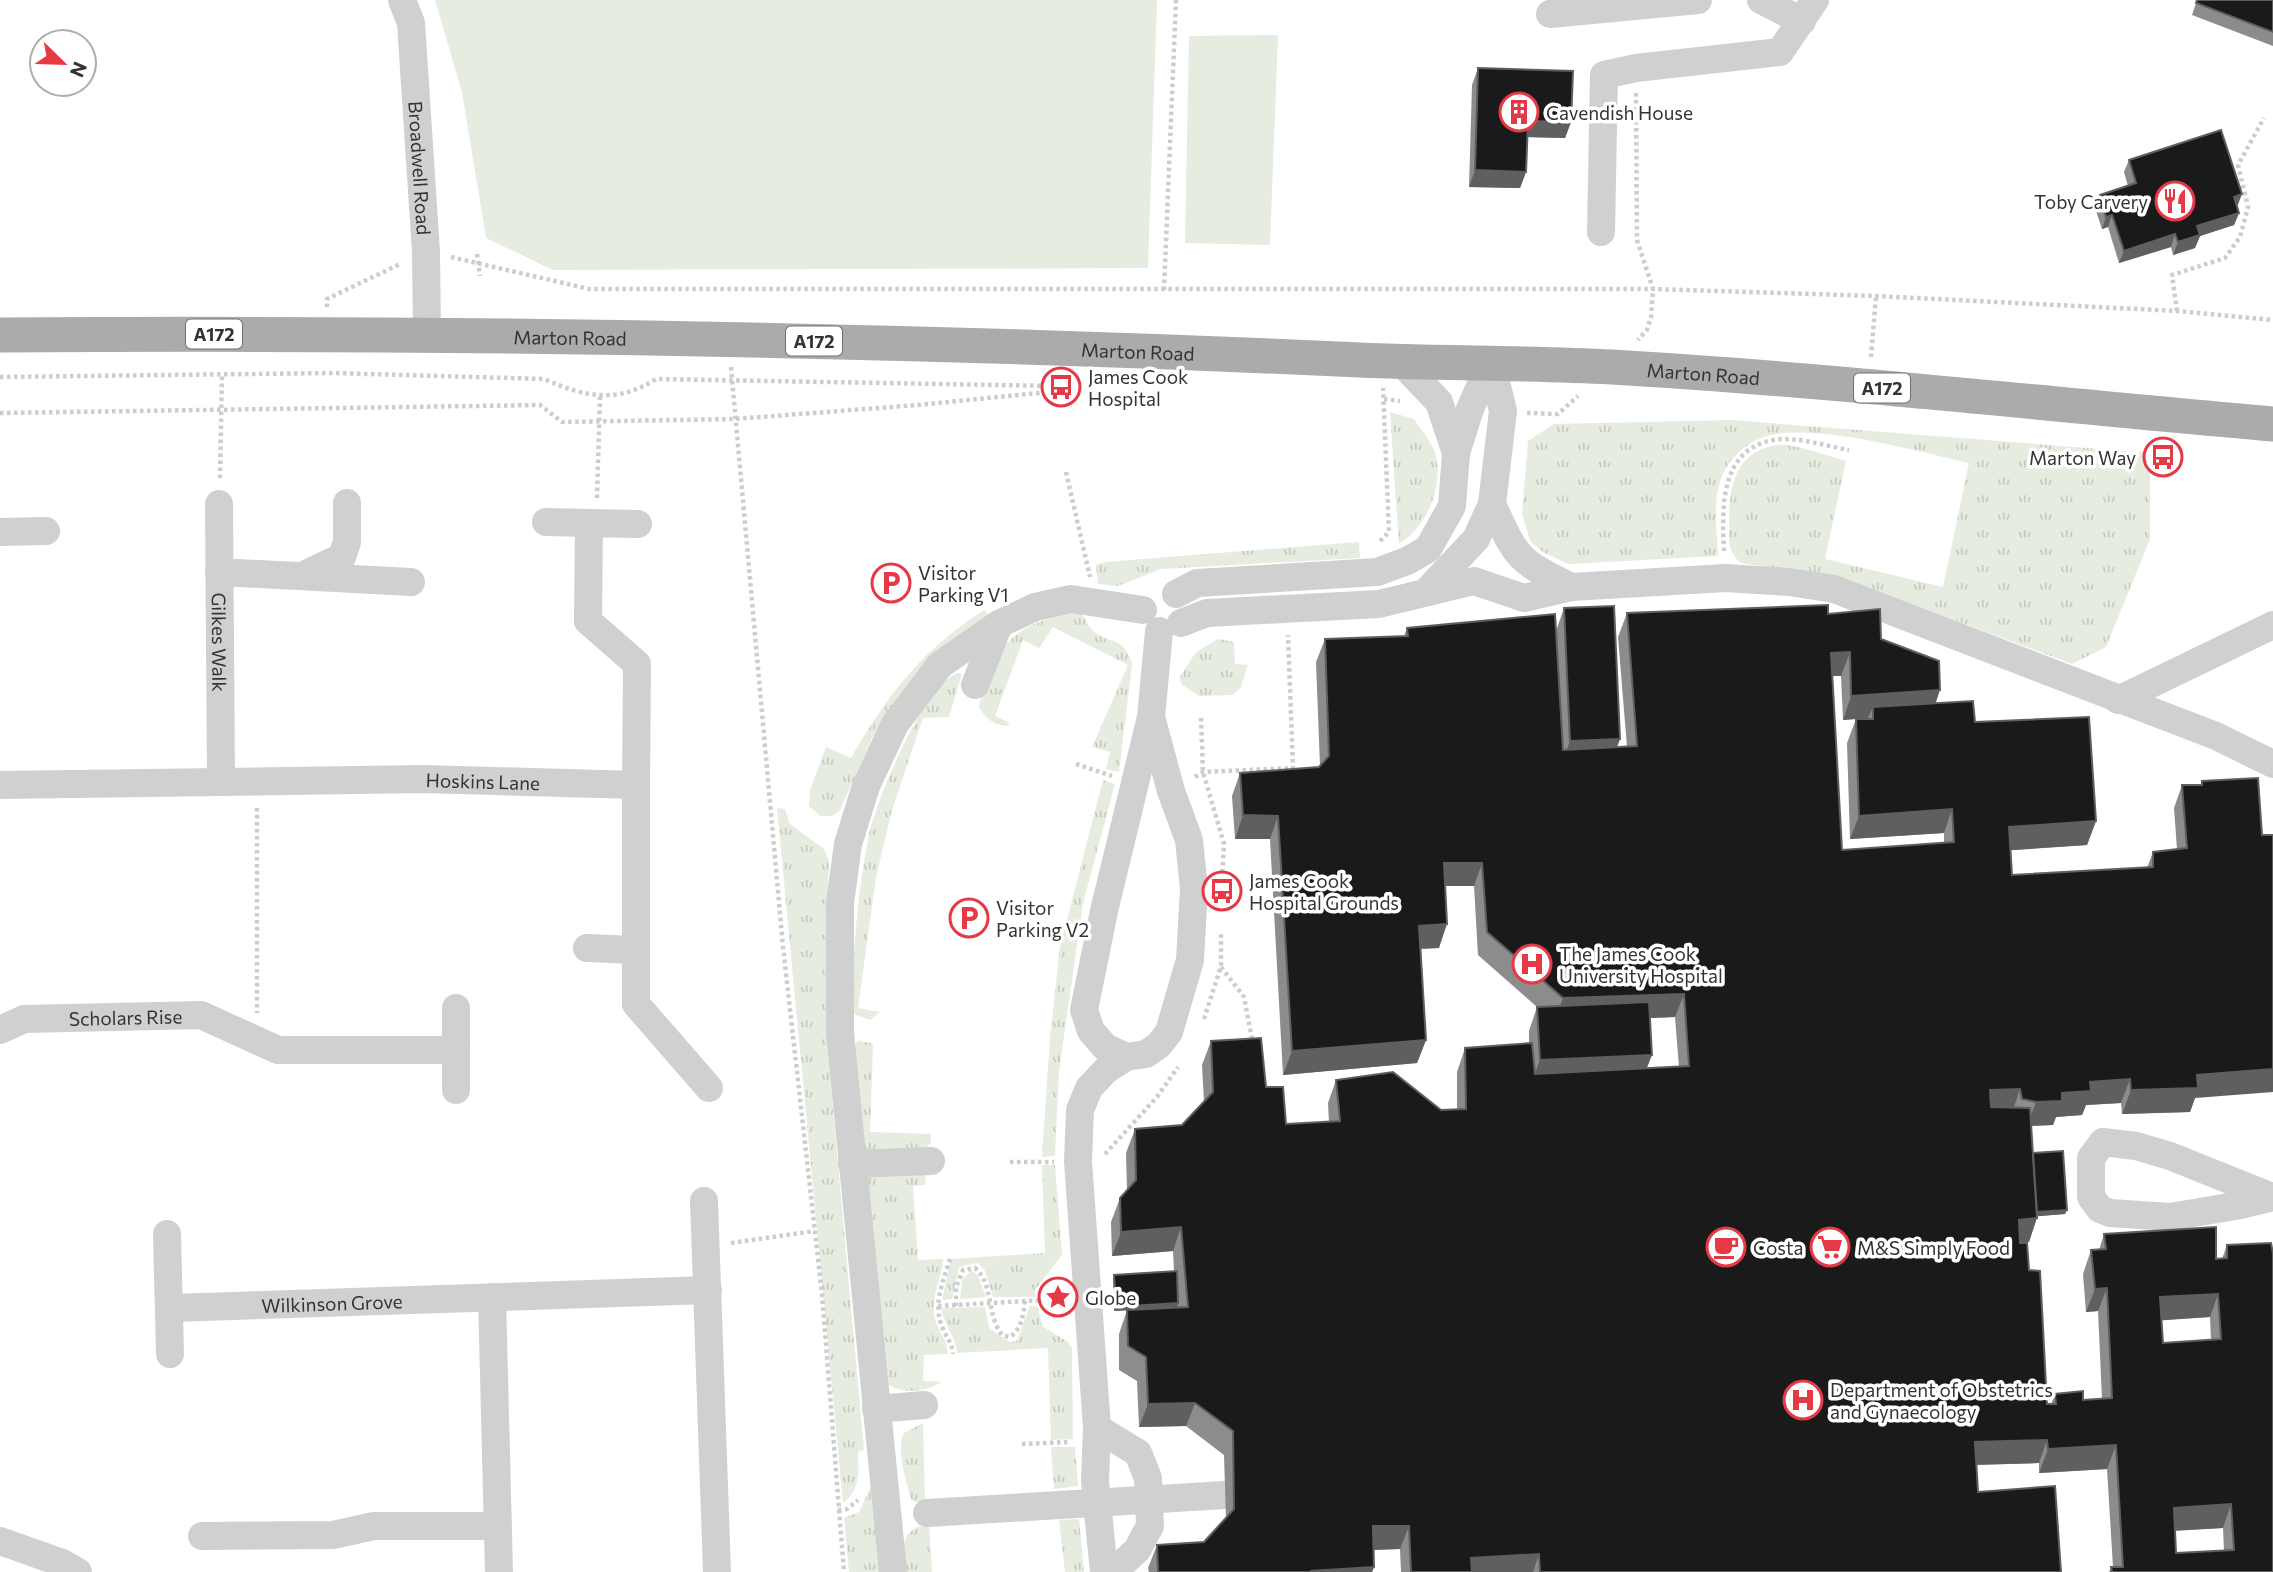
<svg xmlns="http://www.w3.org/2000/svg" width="2273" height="1572" viewBox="0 0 2273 1572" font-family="Commissioner,sans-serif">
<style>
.grass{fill:url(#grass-tufts)}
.green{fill:#e6ecdf}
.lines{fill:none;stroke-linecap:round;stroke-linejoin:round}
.path{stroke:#cdcdcd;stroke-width:4.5;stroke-dasharray:3.5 3.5;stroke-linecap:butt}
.minor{stroke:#d0d0d0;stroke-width:28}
.major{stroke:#ababab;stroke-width:35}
.minor-bridge{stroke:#d0d0d0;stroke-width:28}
.wall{fill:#8c8c8c;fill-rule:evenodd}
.shaded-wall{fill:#5f5f5f}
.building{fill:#1a1a1a;stroke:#5f5f5f;stroke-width:2;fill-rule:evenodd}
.labels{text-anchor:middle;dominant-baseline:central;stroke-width:7;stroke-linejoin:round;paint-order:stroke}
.shield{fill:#fff;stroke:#707070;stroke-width:2}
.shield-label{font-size:18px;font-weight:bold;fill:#333}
.poi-label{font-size:19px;fill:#333;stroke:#fff;text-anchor:start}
.street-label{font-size:19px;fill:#333;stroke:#fff}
</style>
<defs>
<pattern id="grass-tufts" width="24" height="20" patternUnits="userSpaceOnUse" patternTransform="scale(1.75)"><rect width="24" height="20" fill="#e6ecdf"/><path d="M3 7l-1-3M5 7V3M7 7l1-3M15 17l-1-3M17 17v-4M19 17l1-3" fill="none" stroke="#c6cbc0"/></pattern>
</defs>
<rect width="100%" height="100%" fill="#fff"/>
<g class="grass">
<path d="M1390,412L1414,419C1421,430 1434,444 1436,457C1443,489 1426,527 1399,544Z"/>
<path d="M1732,420L2150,453V539L2106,647L2072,664L1844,579L1741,563C1727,552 1729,540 1729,524C1729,488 1734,451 1778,445C1794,443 1829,457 1846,461L1825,559L1943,587L1969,463C1920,452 1811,421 1764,437C1746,443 1729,459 1722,476C1712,500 1717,530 1718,556L1568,564L1543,552L1530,541L1522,514L1528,441L1554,424Z"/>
<polygon points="1359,542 1360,558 1161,569 1118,586 1098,584 1096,565 1105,562"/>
<path d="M984,610L992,617L901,697L872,738L840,810L832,816H820L809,806L810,790L826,747L851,758C888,694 921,651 984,610Z"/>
<path d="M1073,613L1082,614C1085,618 1088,625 1091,629C1106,645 1124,634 1132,664L1119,772L1106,769L1110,752L1092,747L1128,665L1053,627L1039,648L1023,640L995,716L1010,723L1006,726C993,724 985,719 979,706C994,647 1012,624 1073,613Z"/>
<polygon points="1218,639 1234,642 1235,664 1248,665 1241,687 1233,695 1199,696 1181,684 1180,677 1196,652"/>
<path d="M958,673L962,674L949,717L923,718L892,810L876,877L858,1008L880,1012L870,1020L856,1015C843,999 853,972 854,952C857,913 861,873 869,835C876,801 925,682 958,673Z"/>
<polygon points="1103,780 1115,784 1083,903 1059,1071 1055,1156 1042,1157 1050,1037 1060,947"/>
<path d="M777,808L785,809L790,824L824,849L829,861L826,931L827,1043L864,1450L858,1452C859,1471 860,1491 843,1503Z"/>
<polygon points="858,1041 871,1043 873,1046 870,1132 931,1134 931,1142 924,1150 877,1153 863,1149 853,1046"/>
<polygon points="1042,1165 1055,1165 1062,1255 1035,1290 1036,1297 993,1297 985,1271 978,1263 959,1267 952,1299 942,1300 951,1259 1045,1253"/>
<path d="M926,1174L925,1185L913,1186L918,1260L943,1259C943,1278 932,1288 934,1313C935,1329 948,1339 948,1354L924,1355L923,1381L942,1382C927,1391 904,1395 889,1385L864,1184L869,1176Z"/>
<polygon points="971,1271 978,1275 986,1297 960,1299 962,1280"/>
<path d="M1030,1305L1038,1307L1042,1326L1068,1342L1072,1348L1073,1439L1051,1440L1048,1348L957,1353C956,1337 944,1325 941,1308L985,1307L989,1328L1010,1342L1017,1341Z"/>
<path d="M923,1423L925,1502H915L911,1499C906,1479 896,1451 904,1433Z"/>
<polygon points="1051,1447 1075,1447 1078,1486 1054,1489"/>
<polygon points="872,1484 880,1572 849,1572 844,1518 859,1512"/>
<polygon points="1079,1519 1084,1572 1065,1572 1059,1520"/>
<path d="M929,1525L932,1572H905C902,1549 900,1527 929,1525Z"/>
</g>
<g class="green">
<polygon points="435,0 1157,0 1148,268 553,270 486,238 462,92"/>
<polygon points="1278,35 1270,245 1185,243 1189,36"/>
</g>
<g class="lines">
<g class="path">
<polyline points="1636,93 1637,240 1653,289 1651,317 1647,330 1638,340"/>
<polyline points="477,254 480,276"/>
<polyline points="451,257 589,289 1653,289 1876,296 2177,311 2273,320"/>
<polyline points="1164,290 1176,0"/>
<polyline points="327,307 327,299 400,264"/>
<polyline points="2177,311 2172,275 2225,258 2240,237 2248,207 2238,165 2264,118"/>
<polyline points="1871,357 1876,296"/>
<polyline points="731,367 783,947 822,1294 844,1572"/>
<path d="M0,377L333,373L544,379C585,397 617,404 656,379L1055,386"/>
<polyline points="1384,399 1400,401"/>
<polyline points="0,413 540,405 562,422 734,419 918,405 1038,393 1061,387"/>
<polyline points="1527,413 1558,414 1578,396"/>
<polyline points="1066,472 1090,577"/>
<polyline points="220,478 222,374"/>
<polyline points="597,498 600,396"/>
<polyline points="1380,541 1389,532 1383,388"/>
<path d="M1724,551C1722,509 1719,450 1773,440C1796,436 1826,446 1849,450"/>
<polyline points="1201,718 1203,772 1224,844 1222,879"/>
<polyline points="1076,764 1112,776"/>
<polyline points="1195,777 1203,772 1293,768 1288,635"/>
<polyline points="257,808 257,1013"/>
<polyline points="1221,967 1244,997 1253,1044"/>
<polyline points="1204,1019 1221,966 1221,933"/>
<polyline points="1105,1154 1157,1097 1178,1067"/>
<polyline points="1010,1162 1054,1162"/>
<polyline points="731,1243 815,1231"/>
<path d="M950,1259C943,1282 932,1305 943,1329C947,1338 952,1343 953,1354"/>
<polyline points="1062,1281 1048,1289 1044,1300 1049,1311 1063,1314"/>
<polyline points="938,1306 1044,1300"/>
<path d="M956,1306V1287L963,1270L975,1268C994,1284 986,1314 1002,1335L1010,1337C1022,1328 1023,1316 1025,1301"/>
<polyline points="1022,1444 1069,1442"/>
<polyline points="838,1510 847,1509 858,1500"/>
</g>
<g class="minor">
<path id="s1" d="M402,0L411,23L426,252L427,337"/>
<polyline points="1761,0 1802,21"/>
<polyline points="1550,14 1698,0"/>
<polyline points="1601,232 1604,75 1636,68 1780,52 1815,0"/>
<polyline points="1400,361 1439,402 1456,453"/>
<path id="s2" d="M219,504L221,780"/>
<path d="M1492,504C1517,559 1517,560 1571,587"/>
<polyline points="546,522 589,523"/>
<polyline points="0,532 46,531"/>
<polyline points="219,572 411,582"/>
<polyline points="302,576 342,557 347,542 347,503"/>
<polyline points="1426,592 1476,539 1492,504 1503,411 1491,361"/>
<polyline points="1176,594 1197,583 1377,572 1407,561 1428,549 1452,506 1456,453 1470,409 1491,361"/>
<polyline points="1181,623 1207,613 1379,604 1474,581 1524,598 1571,587 1726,578 1789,582 1834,589 2216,736 2273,764"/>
<polyline points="975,685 999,624"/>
<polyline points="2118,700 2273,625"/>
<path id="s3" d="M0,785L424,779L636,785V1004L709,1088"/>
<polyline points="636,785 637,664 588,621 589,523 638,524"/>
<polyline points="587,948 634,950"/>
<polyline points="456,1008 456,1090"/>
<path id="s4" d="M0,1030L24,1019L201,1015L278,1050H456"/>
<polyline points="1126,1057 1105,1047 1091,1031 1084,1010 1104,911 1151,717 1159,631"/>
<polyline points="852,1164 931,1161"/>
<polyline points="2272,1197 2170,1156 2136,1146 2103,1142 2091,1158 2091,1197 2100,1209 2110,1213 2170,1217 2241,1205 2273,1197"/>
<polyline points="704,1201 717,1572"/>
<polyline points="167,1234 170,1354"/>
<polyline points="492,1297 499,1572"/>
<path id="s5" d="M171,1308L708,1290"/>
<polyline points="876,1409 924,1405"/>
<polyline points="1097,1428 1138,1453 1148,1478 1150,1526 1137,1550 1113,1572"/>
<polyline points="202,1536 333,1535 374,1526 498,1526"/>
<polyline points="0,1541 62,1563 78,1572"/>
<polyline points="893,1572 840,1033 840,903 848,844 866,786 895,724 940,665 999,624 1035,607 1071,599 1143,610"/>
<polyline points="1104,1572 1095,1481 1097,1428 1078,1161 1080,1110 1089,1088 1106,1070 1126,1057 1146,1054 1159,1045 1169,1032 1190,960 1194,889 1189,840 1171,791 1151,717"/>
</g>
<path class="major" id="s6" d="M0,335C446,332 892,339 1338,359C1429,364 1521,362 1612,367C1833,380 2053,405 2273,424"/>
<polyline class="minor-bridge" points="927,1513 1225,1495"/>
</g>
<g class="wall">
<polygon points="2196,0 2273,0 2273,46 2192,15 2197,0"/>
<polygon points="1478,68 1571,122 1565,138 1527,137 1526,172 1520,188 1469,187 1472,85"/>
<polygon points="2129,160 2237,207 2239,213 2234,225 2200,236 2195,248 2173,255 2171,247 2119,263 2108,227 2102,229 2095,208 2100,195 2128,186 2124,172"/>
<path d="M1564,608L1620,739L1617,747H1627L1618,637L1627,613L1828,614L1881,639L1936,703L1975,722L2096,821L2087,845L2011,850L2012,875L2147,868L2153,852L2177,849L2174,808L2182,785H2201L2202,781L2195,1098L2190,1112L2122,1114L2121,1103L2086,1105L2082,1115L2056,1117L2053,1125L2031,1126L2033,1153L2067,1210L2065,1214L2037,1216L2029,1242L2020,1243L2029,1270L2047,1404H2051L2055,1394L2083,1400L2102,1399L2098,1311L2086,1312L2083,1274L2091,1250H2099L2104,1234L2216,1259H2222L2227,1245L2273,1572H2109L2111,1567H2113L2107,1469L2039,1473V1463L1976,1465L1978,1492L2061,1572H1401L1400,1549L1374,1550V1567L1372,1572H1149L1148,1568L1157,1545L1204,1542L1226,1518L1224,1455L1186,1426L1139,1427L1137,1381L1119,1370V1334L1127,1310L1114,1311L1113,1279L1114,1275L1174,1271L1173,1251L1112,1256L1111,1222L1120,1198L1127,1190L1126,1153L1135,1129L1182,1125L1204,1102L1202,1065L1211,1041L1266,1087L1286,1124L1329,1122L1328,1103L1336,1080L1441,1110L1457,1109V1072L1465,1048L1529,1044V1031L1537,1007L1478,955L1474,886H1445L1439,948L1421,949L1426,1040L1417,1063L1283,1075L1270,839H1235L1232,796L1240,773L1319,767L1320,766L1316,662L1325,639L1404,636L1407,628L1556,631ZM1832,676H1841L1843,720L1868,718L1856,719L1847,743L1850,839L1944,833V843L1842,850ZM1675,1017L1679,1067L1647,1068L1650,1018ZM2210,1317L2211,1340L2163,1343L2161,1320ZM2223,1528L2224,1551L2176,1553L2175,1531Z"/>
</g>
<g class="shaded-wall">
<polygon points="1528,121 1571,122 1565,138 1522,137"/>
<polygon points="1475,170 1526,172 1520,188 1469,187"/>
<polygon points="2242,194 2237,207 2229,209 2234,197"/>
<polygon points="2239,213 2234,225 2200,236 2195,248 2173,255 2178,242 2197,226"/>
<polygon points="2112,215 2108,227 2102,229 2106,217"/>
<polygon points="2175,234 2171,247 2119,263 2124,251"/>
<polygon points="1850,652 1841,676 1823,676 1831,653"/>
<polygon points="1940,690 1932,714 1873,707 1868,718 1843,720 1851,696"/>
<polygon points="1620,739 1611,762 1561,765 1570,741"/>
<polygon points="1952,809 1944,833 1850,839 1859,816"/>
<polygon points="1243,815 1278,816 1270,839 1235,839"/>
<polygon points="2096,821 2087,845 2000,851 2009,827"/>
<polygon points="1444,863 1482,863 1474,886 1436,886"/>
<polygon points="1447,924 1439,948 1411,949 1419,926"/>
<polygon points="1684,994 1675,1017 1554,1022 1563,998"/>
<polygon points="1426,1040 1417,1063 1283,1075 1292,1051"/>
<polygon points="1652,1055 1643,1078 1531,1084 1540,1060"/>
<polygon points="2273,1069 2273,1092 2195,1098 2190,1112 2122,1114 2131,1090 2197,1075"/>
<polygon points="2130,1079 2121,1103 2086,1105 2082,1115 2056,1117 2053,1125 2027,1126 2036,1102 2090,1082"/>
<polygon points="2020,1089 2012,1113 1982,1114 1990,1090"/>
<polygon points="2067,1210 2065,1214 2028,1217 2029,1213"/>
<polygon points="2037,1218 2029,1242 2011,1243 2019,1220"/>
<polygon points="1181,1227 1173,1251 1112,1256 1121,1232"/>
<polygon points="2107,1288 2098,1311 2086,1312 2095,1289"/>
<polygon points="2218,1294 2210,1317 2152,1321 2160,1297"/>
<polygon points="1178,1303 1177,1308 1114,1311 1116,1307"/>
<polygon points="1195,1403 1186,1426 1139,1427 1148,1404"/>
<polygon points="2047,1440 2039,1463 1967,1465 1975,1442"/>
<polygon points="2116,1445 2107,1469 2039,1473 2048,1449"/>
<polygon points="2231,1504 2223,1528 2165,1531 2174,1508"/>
<polygon points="1373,1526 1409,1526 1400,1549 1365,1550"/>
<polygon points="1539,1554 1533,1572 1466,1572 1471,1558"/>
<polygon points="1374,1567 1372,1572 1310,1572 1311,1571"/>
</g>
<g class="building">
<polygon points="2197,0 2273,0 2273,32 2196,3"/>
<polygon points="1478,68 1573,71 1571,122 1528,121 1526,172 1475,170"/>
<polygon points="2221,130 2242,194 2234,197 2239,213 2197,226 2200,235 2178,242 2175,234 2124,251 2112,215 2106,217 2100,195 2136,183 2129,160"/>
<path d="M1828,605V614L1880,609L1881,639L1939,661L1940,690L1851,696L1850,652L1831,653L1842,850L1954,842L1952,809L1859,816L1856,719H1873V707L1973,701L1975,722L2089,717L2096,821L2009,827L2012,875L2153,867V852L2187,848L2182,785H2202V781L2258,778L2262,835H2273V1069L2197,1075L2198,1088L2131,1090L2130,1079L2090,1082L2091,1091L2062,1093V1101L2036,1102L2022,1099L2020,1089L1990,1090L1991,1107L2030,1108L2037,1218L2019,1220L2020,1243H2027L2029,1270L2040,1271L2047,1404H2056L2055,1394L2083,1391V1400L2112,1398L2107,1288L2095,1289L2091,1250L2106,1249L2104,1234L2216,1227V1259L2227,1258V1245L2271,1243L2273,1253V1572H2112L2111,1567H2123L2116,1445L2048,1449L2047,1440L1975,1442L1978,1492L2055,1486L2061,1572H1540L1539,1554L1471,1558L1472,1572H1411L1409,1526H1373L1374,1567L1311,1571V1572H1158L1157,1545L1204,1542L1234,1509L1233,1431L1195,1403L1148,1404L1146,1357L1128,1346L1127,1310L1188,1307L1181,1227L1121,1232L1120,1198L1136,1180L1135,1129L1182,1125L1213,1092L1211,1041L1261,1038L1266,1087H1283L1286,1124L1340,1121L1336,1080L1393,1072L1441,1110L1466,1109L1465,1048L1532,1043L1535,1074L1689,1066L1684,994L1563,998L1487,932L1482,863H1444L1447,924L1419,926L1426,1040L1292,1051L1278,816L1243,815L1240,773L1319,767L1329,756L1325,639L1408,636L1407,628L1555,614L1563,750L1637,746L1627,613ZM2218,1294L2221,1339L2163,1343L2160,1297ZM2231,1504L2234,1550L2176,1553L2174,1508Z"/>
<polygon points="1614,606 1620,739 1570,741 1564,608"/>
<polygon points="1649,1002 1652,1055 1540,1060 1537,1007"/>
<polygon points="2063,1151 2067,1210 2037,1212 2033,1153"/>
<polygon points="1177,1271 1178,1303 1116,1307 1114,1275"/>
</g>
<defs>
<symbol id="building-ring" viewBox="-11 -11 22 22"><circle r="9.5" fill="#fff" stroke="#e63946" stroke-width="1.5"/><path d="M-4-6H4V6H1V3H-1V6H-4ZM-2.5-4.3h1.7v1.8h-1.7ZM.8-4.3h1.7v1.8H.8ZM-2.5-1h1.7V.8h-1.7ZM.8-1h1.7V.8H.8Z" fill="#e63946"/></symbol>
<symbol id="restaurant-ring" viewBox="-11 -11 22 22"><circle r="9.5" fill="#fff" stroke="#e63946" stroke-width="1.5"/><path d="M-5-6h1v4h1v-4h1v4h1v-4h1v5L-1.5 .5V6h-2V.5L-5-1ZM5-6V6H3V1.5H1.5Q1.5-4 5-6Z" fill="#e63946"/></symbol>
<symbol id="bus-ring" viewBox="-11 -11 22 22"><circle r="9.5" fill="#fff" stroke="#e63946" stroke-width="1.5"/><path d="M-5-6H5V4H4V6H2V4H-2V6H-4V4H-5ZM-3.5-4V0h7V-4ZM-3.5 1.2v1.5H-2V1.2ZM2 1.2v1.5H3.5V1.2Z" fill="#e63946"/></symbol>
<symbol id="parking-ring" viewBox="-11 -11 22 22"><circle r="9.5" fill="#fff" stroke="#e63946" stroke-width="1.5"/><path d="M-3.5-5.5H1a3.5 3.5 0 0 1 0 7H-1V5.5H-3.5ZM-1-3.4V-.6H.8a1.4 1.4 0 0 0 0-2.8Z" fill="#e63946"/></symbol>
<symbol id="hospital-ring" viewBox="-11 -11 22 22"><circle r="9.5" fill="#fff" stroke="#e63946" stroke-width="1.5"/><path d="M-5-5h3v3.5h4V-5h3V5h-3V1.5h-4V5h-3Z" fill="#e63946"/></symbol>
<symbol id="cafe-ring" viewBox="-11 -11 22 22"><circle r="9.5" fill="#fff" stroke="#e63946" stroke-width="1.5"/><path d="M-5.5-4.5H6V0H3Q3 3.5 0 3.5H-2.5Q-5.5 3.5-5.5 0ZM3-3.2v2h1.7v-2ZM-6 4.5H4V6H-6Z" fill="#e63946"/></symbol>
<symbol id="supermarket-ring" viewBox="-11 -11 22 22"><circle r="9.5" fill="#fff" stroke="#e63946" stroke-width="1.5"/><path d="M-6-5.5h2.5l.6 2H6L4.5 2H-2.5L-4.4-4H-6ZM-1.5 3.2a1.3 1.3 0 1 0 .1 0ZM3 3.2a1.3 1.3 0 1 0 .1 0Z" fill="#e63946"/></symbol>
<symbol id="sight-ring" viewBox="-11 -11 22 22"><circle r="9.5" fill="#fff" stroke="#e63946" stroke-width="1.5"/><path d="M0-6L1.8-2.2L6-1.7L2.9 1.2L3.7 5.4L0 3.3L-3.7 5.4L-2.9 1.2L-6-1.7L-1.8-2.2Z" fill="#e63946"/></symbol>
</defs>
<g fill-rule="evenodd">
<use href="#building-ring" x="1497" y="90" width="44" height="44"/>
<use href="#restaurant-ring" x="2153" y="179" width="44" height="44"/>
<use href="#bus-ring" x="1039" y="365" width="44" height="44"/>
<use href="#bus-ring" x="2141" y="435" width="44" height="44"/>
<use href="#parking-ring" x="869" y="561" width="44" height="44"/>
<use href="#bus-ring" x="1200" y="869" width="44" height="44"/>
<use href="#parking-ring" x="947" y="896" width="44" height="44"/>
<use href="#hospital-ring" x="1510" y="942" width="44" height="44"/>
<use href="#cafe-ring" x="1704" y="1225" width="44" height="44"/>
<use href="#supermarket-ring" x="1808" y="1225" width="44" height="44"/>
<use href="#sight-ring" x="1036" y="1275" width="44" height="44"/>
<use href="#hospital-ring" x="1781" y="1378" width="44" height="44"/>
</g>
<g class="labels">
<g class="shield">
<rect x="186" y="319.5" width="56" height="29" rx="5"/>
<rect x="786" y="326.5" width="56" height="29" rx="5"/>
<rect x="1854" y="373.5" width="56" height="29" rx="5"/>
</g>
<g class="shield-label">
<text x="214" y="334">A172</text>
<text x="814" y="341">A172</text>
<text x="1882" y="388">A172</text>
</g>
<g class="poi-label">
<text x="1546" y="112">Cavendish House</text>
<text x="2148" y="201" text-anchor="end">Toby Carvery</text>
<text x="1088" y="376">James Cook<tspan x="1088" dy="22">Hospital</tspan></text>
<text x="2136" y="457" text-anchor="end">Marton Way</text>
<text x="918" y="572">Visitor<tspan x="918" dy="22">Parking V1</tspan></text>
<text x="1249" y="880">James Cook<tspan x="1249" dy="22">Hospital Grounds</tspan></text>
<text x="996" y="907">Visitor<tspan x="996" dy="22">Parking V2</tspan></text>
<text x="1559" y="953">The James Cook<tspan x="1559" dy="22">University Hospital</tspan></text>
<text x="1753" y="1247">Costa</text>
<text x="1857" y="1247">M&amp;S Simply Food</text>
<text x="1085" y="1297">Globe</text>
<text x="1830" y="1389">Department of Obstetrics<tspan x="1830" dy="22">and Gynaecology</tspan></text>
</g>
<g class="street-label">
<text stroke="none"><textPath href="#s1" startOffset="170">Broadwell Road</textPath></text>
<text stroke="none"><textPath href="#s6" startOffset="570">Marton Road</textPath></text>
<text stroke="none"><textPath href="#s6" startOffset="1138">Marton Road</textPath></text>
<text stroke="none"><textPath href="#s6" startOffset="1704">Marton Road</textPath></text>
<text stroke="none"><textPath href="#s2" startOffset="138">Gilkes Walk</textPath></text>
<text stroke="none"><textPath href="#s3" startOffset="483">Hoskins Lane</textPath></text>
<text stroke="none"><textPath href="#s4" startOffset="128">Scholars Rise</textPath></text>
<text stroke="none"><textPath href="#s5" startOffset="161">Wilkinson Grove</textPath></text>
</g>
</g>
<g transform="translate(63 63) rotate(113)"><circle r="33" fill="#ffffff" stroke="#adadad" stroke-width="2"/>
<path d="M0-5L12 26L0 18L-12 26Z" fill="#e63946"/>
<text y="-10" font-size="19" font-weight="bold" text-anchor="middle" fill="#333333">N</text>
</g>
</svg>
